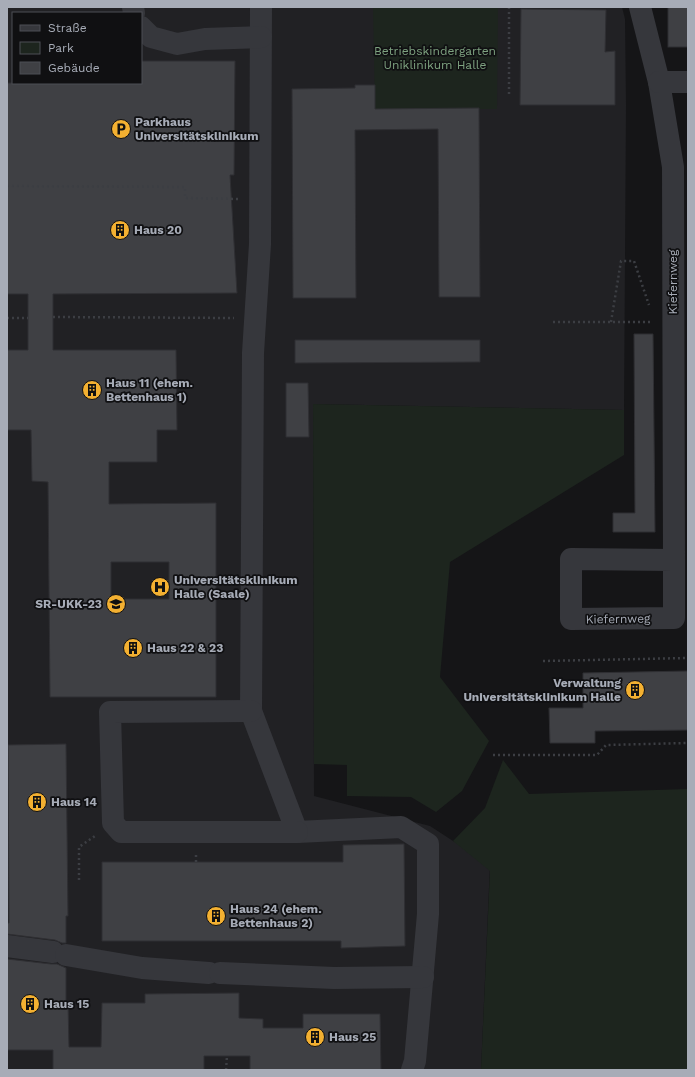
<svg xmlns="http://www.w3.org/2000/svg" width="695" height="1077" viewBox="0 0 695 1077" font-family="'Work Sans',sans-serif">
<style>
.built{fill:#212124;fill-rule:evenodd}
.green{fill:#1d251e}
.building{fill:#3f4044;stroke:#2f2f33;fill-rule:evenodd}
.lines{fill:none;stroke-linecap:round;stroke-linejoin:round}
.path{stroke:#3c3e43;stroke-width:2.5;stroke-dasharray:2 3;stroke-linecap:butt}
.minor{stroke:#36373c;stroke-width:22}
.labels{text-anchor:middle;dominant-baseline:central;stroke-width:3.5;stroke-linejoin:round;paint-order:stroke}
.park-label{font-size:12px;fill:#7ea280;stroke:#101012}
.poi-label{font-size:12px;font-weight:bold;fill:#a7acb7;stroke:#101012;text-anchor:start}
.street-label{font-size:12px;fill:#a7acb7;stroke:#101012}
</style>
<rect width="100%" height="100%" fill="#151517"/>
<path class="built" d="M7,7H622L625,19L626,105L624,410L313,404L314,796L430,826L490,865L481,1070H7ZM13,13H141V83H13Z"/>
<g class="green">
<polygon points="373,7 498,7 497,109 375,109"/>
<polygon points="313,404 624,410 624,455 450,562 440,677 489,741 462,791 436,812 411,797 347,796 347,765 314,764"/>
<polygon points="503,760 529,794 688,789 688,1070 481,1070 490,871 453,841 485,808"/>
</g>
<g class="building">
<rect x="668" y="7" width="20" height="40"/>
<polygon points="521,9 606,10 605,52 615,51 615,105 520,105"/>
<path d="M141,61H235L234,175H230L237,293L53,294V350H176L177,430H157V462H109V504L216,503V697H50L48,482L32,481L31,430H7V350H28V294H7V83H141ZM111,562H169V599H111Z"/>
<polygon points="355,85 375,85 375,109 479,108 480,297 439,297 438,129 355,130 356,298 293,298 292,89 355,88"/>
<polygon points="634,334 653,334 655,532 613,532 613,513 635,513"/>
<polygon points="295,340 480,340 480,362 295,363"/>
<polygon points="286,383 308,383 309,437 286,437"/>
<polygon points="688,671 688,730 595,731 595,743 550,743 549,708 583,708 583,673"/>
<polygon points="66,744 68,916 66,916 66,943 62,943 55,940 7,934 7,923 9,923 8,745"/>
<polygon points="404,844 405,946 341,948 341,941 102,941 102,862 343,862 343,845"/>
<polygon points="7,959 51,964 57,964 66,968 66,1003 68,1003 69,1047 101,1047 102,1003 145,1003 145,994 239,993 239,1018 263,1019 263,1028 303,1028 303,1014 380,1014 381,1070 250,1070 250,1056 204,1056 204,1070 53,1070 53,1050 7,1050"/>
</g>
<g class="lines">
<g class="path">
<polyline points="509,7 509,95"/>
<polyline points="7,186 185,187 185,198 238,199"/>
<polyline points="53,317 234,318"/>
<polyline points="7,318 28,318"/>
<polyline points="553,322 651,322"/>
<polyline points="611,322 621,261 634,261 649,305"/>
<polyline points="543,661 688,658"/>
<polyline points="493,755 597,755 606,745 688,743"/>
<polyline points="196,862 196,855"/>
<polyline points="79,880 79,847 95,836"/>
<polyline points="226,1070 227,1056"/>
</g>
<g class="minor">
<polyline points="133,7 134,13"/>
<polyline points="261,7 260,244 253,353 251,711 297,832 401,827 428,844 428,914 415,1061 412,1070"/>
<polyline points="640,7 659,82 673,167 674,560 674,618 571,619 571,559 674,560"/>
<polyline points="141,27 151,37 177,44 205,39 261,37"/>
<polyline points="659,82 688,82"/>
<polyline points="251,711 110,712 113,823 121,832 297,832"/>
<polyline points="7,946 53,952"/>
<polyline points="66,955 142,968 209,973"/>
<polyline points="220,973 334,978 423,977"/>
</g>
</g>
<defs>
<symbol id="parking-disc" viewBox="-11 -11 22 22"><circle r="9.5" fill="#f3b031" stroke="#101012"/><path d="M-3.5-5.5H1a3.5 3.5 0 0 1 0 7H-1V5.5H-3.5ZM-1-3.4V-.6H.8a1.4 1.4 0 0 0 0-2.8Z" fill="#111"/></symbol>
<symbol id="building-disc" viewBox="-11 -11 22 22"><circle r="9.5" fill="#f3b031" stroke="#101012"/><path d="M-4-6H4V6H1V3H-1V6H-4ZM-2.5-4.3h1.7v1.8h-1.7ZM.8-4.3h1.7v1.8H.8ZM-2.5-1h1.7V.8h-1.7ZM.8-1h1.7V.8H.8Z" fill="#111"/></symbol>
<symbol id="hospital-disc" viewBox="-11 -11 22 22"><circle r="9.5" fill="#f3b031" stroke="#101012"/><path d="M-5-5h3v3.5h4V-5h3V5h-3V1.5h-4V5h-3Z" fill="#111"/></symbol>
<symbol id="university-disc" viewBox="-11 -11 22 22"><circle r="9.5" fill="#f3b031" stroke="#101012"/><path d="M0-5L7-2L0 1L-7-2ZM-4 1L0 2.5L4 1V4Q0 6-4 4Z" fill="#111"/></symbol>
</defs>
<g fill-rule="evenodd">
<use href="#parking-disc" x="110" y="118" width="22" height="22"/>
<use href="#building-disc" x="109" y="219" width="22" height="22"/>
<use href="#building-disc" x="81" y="379" width="22" height="22"/>
<use href="#hospital-disc" x="149" y="576" width="22" height="22"/>
<use href="#university-disc" x="105" y="593" width="22" height="22"/>
<use href="#building-disc" x="122" y="637" width="22" height="22"/>
<use href="#building-disc" x="624" y="679" width="22" height="22"/>
<use href="#building-disc" x="26" y="791" width="22" height="22"/>
<use href="#building-disc" x="205" y="905" width="22" height="22"/>
<use href="#building-disc" x="19" y="993" width="22" height="22"/>
<use href="#building-disc" x="304" y="1026" width="22" height="22"/>
</g>
<g class="labels">
<g class="park-label">
<text x="435" y="51">Betriebskindergarten<tspan x="435" dy="14">Uniklinikum Halle</tspan></text>
</g>
<g class="poi-label">
<text x="135" y="122">Parkhaus<tspan x="135" dy="14">Universitätsklinikum</tspan></text>
<text x="134" y="230">Haus 20</text>
<text x="106" y="383">Haus 11 (ehem.<tspan x="106" dy="14">Bettenhaus 1)</tspan></text>
<text x="174" y="580">Universitätsklinikum<tspan x="174" dy="14">Halle (Saale)</tspan></text>
<text x="102" y="604" text-anchor="end">SR-UKK-23</text>
<text x="147" y="648">Haus 22 &amp; 23</text>
<text x="621" y="683" text-anchor="end">Verwaltung<tspan x="621" dy="14">Universitätsklinikum Halle</tspan></text>
<text x="51" y="802">Haus 14</text>
<text x="230" y="909">Haus 24 (ehem.<tspan x="230" dy="14">Bettenhaus 2)</tspan></text>
<text x="44" y="1004">Haus 15</text>
<text x="329" y="1037">Haus 25</text>
</g>
<g class="street-label">
<text transform="translate(673 282) rotate(-90)">Kiefernweg</text>
<text transform="translate(618 619) rotate(-1)">Kiefernweg</text>
</g>
</g>
<rect width="695" height="1077" fill="none" stroke="#a7acb7" stroke-width="16"/>
<rect x="12" y="12" width="130" height="72" fill="#101012" stroke="#4c4e54"/>
<rect x="20" y="25" width="20" height="6" fill="#36373c" stroke="#4c4e54"/>
<text x="48" y="32" font-size="12" fill="#a7acb7">Straße</text>
<rect x="20" y="42" width="20" height="12" fill="#1d251e" stroke="#4c4e54"/>
<text x="48" y="52" font-size="12" fill="#a7acb7">Park</text>
<rect x="20" y="62" width="20" height="12" fill="#3f4044" stroke="#4c4e54"/>
<text x="48" y="72" font-size="12" fill="#a7acb7">Gebäude</text>
</svg>
